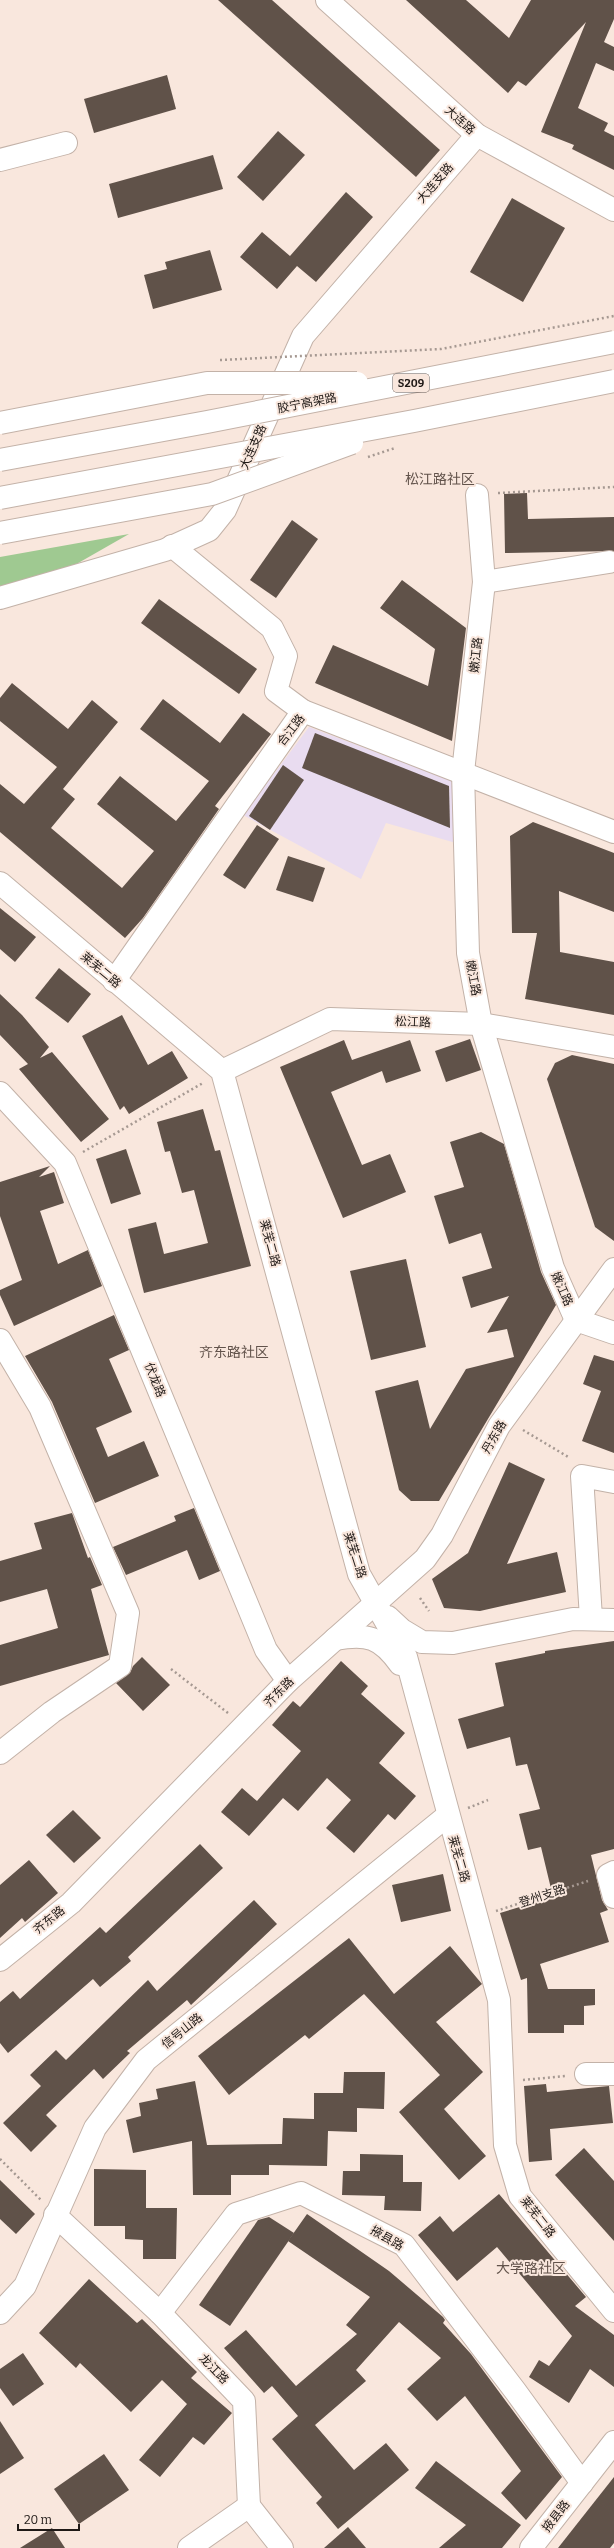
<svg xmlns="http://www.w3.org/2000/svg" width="614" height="2548" viewBox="0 0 614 2548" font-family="Bitter,'Noto Sans SC',serif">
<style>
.education{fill:#e9dcf0}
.green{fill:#9fc991}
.building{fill:#605249}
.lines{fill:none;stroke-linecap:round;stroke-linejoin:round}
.minor-casing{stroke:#c3b2a8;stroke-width:24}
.path{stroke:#a69992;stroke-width:2.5;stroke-dasharray:2 3;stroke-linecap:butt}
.minor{stroke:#fff;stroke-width:22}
.highway-bridge-casing{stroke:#c3b2a8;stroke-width:24;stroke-linecap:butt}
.path-bridge{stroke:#a69992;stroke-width:2.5;stroke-dasharray:2 3;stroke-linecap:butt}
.highway-bridge{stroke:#fff;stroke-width:22}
.labels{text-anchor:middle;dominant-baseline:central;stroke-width:4;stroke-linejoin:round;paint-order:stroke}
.shield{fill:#f9e7dd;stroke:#605752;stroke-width:1}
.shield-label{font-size:11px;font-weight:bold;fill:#1f1916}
.street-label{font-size:12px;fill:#1f1916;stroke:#f9e7dd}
.quarter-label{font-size:14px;fill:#62534b;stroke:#f9e7dd}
</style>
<rect width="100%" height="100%" fill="#f9e7dd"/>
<polygon class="education" points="309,727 455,782 456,843 386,823 361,879 243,815"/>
<polygon class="green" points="129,534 73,566 0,589 0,557"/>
<g class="building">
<polygon points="218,0 272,0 440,150 416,177"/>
<polygon points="406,0 466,0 509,38 531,0 614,0 614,19 604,42 614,47 614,71 596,63 578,108 608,123 604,131 614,136 614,170 572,149 574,145 541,132 586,22 526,86 518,81 508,93"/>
<polygon points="167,75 176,109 94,133 84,99"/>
<polygon points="278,131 305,155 263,201 237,177"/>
<polygon points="213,155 223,189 118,218 109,184"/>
<polygon points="346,192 373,217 316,282 297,266 277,289 240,257 262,232 290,256"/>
<polygon points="512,198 565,228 523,302 470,272"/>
<polygon points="210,250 222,290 153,309 144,275 167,269 165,262"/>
<polygon points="527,493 528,519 614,517 614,551 505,553 504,494"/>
<polygon points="292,520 318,539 276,598 250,580"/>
<polygon points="402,580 466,628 452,741 315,683 333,645 428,686 435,649 380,608"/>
<polygon points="159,599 257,669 239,694 141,623"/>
<polygon points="12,683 68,729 92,700 118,722 63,789 75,799 51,828 122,888 154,851 97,804 120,776 176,821 209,781 140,729 163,699 220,743 243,713 271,734 215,806 219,809 143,918 125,938 0,832 0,784 24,804 57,767 0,721 0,698"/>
<polygon points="315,733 449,786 450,828 302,768"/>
<polygon points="283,765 304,780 270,830 249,816"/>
<polygon points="533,822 614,853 614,912 559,891 560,952 614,962 614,1015 525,999 537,933 512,933 510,836"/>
<polygon points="257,825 279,839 245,889 223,875"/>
<polygon points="288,856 325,868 313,902 276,890"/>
<polygon points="0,908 36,937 15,962 0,949"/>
<polygon points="59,968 91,994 68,1023 35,998"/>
<polygon points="0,994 22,1015 49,1047 40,1058 52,1052 109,1119 81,1142 19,1069 28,1064 0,1035"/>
<polygon points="122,1015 148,1065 172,1051 188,1078 129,1114 124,1106 120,1110 82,1036"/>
<polygon points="470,1039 481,1070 446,1082 435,1051"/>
<polygon points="344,1040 352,1060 410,1040 421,1071 386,1083 382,1071 331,1092 362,1165 390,1154 406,1192 343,1218 280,1067"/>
<polygon points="572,1055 614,1064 614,1241 595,1227 547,1079 555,1063"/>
<polygon points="203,1109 215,1151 220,1150 251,1266 144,1293 128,1229 156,1222 164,1254 208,1243 194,1190 182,1193 170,1151 165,1152 157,1122"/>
<polygon points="481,1132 504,1144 541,1272 556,1305 439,1501 411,1501 399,1490 375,1391 418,1380 430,1429 466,1369 514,1357 507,1329 487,1333 509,1296 471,1308 462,1277 492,1268 481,1233 449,1244 434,1196 464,1187 450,1142"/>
<polygon points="126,1149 141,1194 111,1204 96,1159"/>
<polygon points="50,1166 39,1177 54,1172 64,1203 40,1211 58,1264 88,1250 102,1286 14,1326 0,1295 0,1290 22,1280 0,1216 0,1182"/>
<polygon points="406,1259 426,1347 371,1360 350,1271"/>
<polygon points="114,1315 129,1350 109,1359 132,1412 96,1428 108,1457 144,1441 159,1476 95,1503 52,1402 25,1356"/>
<polygon points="594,1355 614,1361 614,1453 582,1441 601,1391 583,1384"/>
<polygon points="509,1462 545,1479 507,1564 557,1552 566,1592 480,1611 444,1608 432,1579 468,1553"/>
<polygon points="194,1508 220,1571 199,1580 187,1550 126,1575 113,1547 176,1521 174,1516"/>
<polygon points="72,1513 88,1558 90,1557 102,1585 91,1589 109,1655 0,1686 0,1645 58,1628 47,1589 0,1602 0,1561 42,1549 34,1523"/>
<polygon points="614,1641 614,1849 591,1855 602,1900 608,1910 600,1913 609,1942 540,1964 548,1989 595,1989 595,2005 584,2006 584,2025 564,2025 564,2033 528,2033 527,1978 521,1980 500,1913 553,1897 541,1847 528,1850 519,1814 540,1809 527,1764 516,1766 510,1737 467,1749 458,1719 504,1706 495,1663 545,1653 545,1651"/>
<polygon points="142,1657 170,1685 143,1711 116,1683 130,1673 133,1666"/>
<polygon points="341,1661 368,1686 361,1694 405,1733 379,1763 416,1796 395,1820 388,1814 354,1853 326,1828 351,1800 327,1778 298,1811 283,1798 249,1836 221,1812 242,1788 257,1801 301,1751 272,1725 293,1701 300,1707"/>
<polygon points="73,1810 101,1838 74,1863 46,1835"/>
<polygon points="200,1844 223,1868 128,1957 131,1961 100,1987 93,1979 8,2053 0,2043 0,2002 13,1991 20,1999 100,1927 106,1933"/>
<polygon points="29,1860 58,1893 25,1922 22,1918 0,1938 0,1885"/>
<polygon points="443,1874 451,1911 401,1922 392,1885"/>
<polygon points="254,1900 277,1924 191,2005 187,2000 127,2051 130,2053 103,2079 94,2069 46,2115 57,2126 31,2152 3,2123 41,2086 30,2075 56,2050 66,2060 148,1980 157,1991"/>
<polygon points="349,1938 394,1994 450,1946 482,1984 436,2022 483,2072 444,2109 486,2156 459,2180 399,2112 440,2075 364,1994 309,2039 305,2035 229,2095 198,2056"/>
<polygon points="344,2072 385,2072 384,2109 357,2108 357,2132 328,2131 327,2166 269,2165 269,2175 231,2175 231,2195 193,2195 192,2141 133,2153 126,2120 141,2116 139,2103 158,2099 156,2089 195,2081 207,2145 282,2144 283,2118 314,2119 314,2093 343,2093"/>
<polygon points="546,2084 547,2092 609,2086 613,2123 550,2129 552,2160 529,2162 524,2086"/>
<polygon points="584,2148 614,2181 614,2241 555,2175"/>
<polygon points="360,2154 403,2155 403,2182 422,2182 421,2211 384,2210 385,2196 342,2195 343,2171 360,2171"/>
<polygon points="94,2169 146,2170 146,2208 177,2208 176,2259 143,2259 143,2240 125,2239 125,2226 94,2226"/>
<polygon points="0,2180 35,2214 16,2234 0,2219"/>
<polygon points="499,2194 586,2297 575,2306 614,2335 614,2387 590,2369 569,2403 529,2377 539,2360 549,2366 572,2336 497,2247 457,2281 418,2235 440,2216 453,2232"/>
<polygon points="307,2214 389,2271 443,2317 445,2320 443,2323 471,2354 562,2477 526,2520 501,2493 521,2471 465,2396 437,2421 407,2389 441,2358 399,2322 356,2370 366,2381 315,2425 354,2470 386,2443 409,2470 338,2529 316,2503 322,2497 272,2439 298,2416 272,2386 264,2393 224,2348 246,2330 296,2386 357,2334 346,2325 370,2297 288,2241"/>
<polygon points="269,2217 294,2233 230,2326 199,2305 258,2220"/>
<polygon points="89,2279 137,2323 142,2319 197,2372 191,2378 232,2413 204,2445 193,2437 160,2477 139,2460 187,2404 162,2380 131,2412 80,2363 76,2368 39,2333"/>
<polygon points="23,2353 44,2384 13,2406 0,2388 0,2369"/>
<polygon points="0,2421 24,2458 0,2474"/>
<polygon points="104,2454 129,2490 79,2524 54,2489"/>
<polygon points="436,2461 521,2525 502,2548 439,2548 466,2525 415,2488"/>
<polygon points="614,2477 614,2543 610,2548 558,2548"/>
<polygon points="348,2527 366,2548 324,2548"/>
<polygon points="52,2528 65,2548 20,2548"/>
</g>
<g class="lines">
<defs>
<g id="minor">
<polyline points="327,0 477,135 614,210"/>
<polyline points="0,160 66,143"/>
<polyline points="477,495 484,582 463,772 468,953 481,1024 553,1268 576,1320 614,1333"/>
<polyline points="172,546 272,628 286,656 276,691 303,711"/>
<polyline points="484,582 609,562"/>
<polyline points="0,598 165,550 209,530 225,510 303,336 477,135"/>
<polyline points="0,883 222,1071 359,1574 406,1657 499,2000 505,2145 520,2196 614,2311"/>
<polyline points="114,981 303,711 614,832"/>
<polyline points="222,1071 330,1019 481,1024 614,1047"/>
<polyline points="0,1093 65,1163 266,1650 288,1681"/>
<polyline points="0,1340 40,1407 128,1613 120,1666 52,1712 0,1753"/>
<polyline points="388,1617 402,1630 422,1642 453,1643 573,1619 614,1620"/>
<polyline points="591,1618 582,1476 614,1482"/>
<path d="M335,1639C367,1633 381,1637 400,1664"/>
<polyline points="614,1872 608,1875 614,1897"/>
<polyline points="0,1960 71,1903 288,1681 425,1559 442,1535 499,1426 614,1269"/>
<polyline points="586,2074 614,2074"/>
<polyline points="55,2215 160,2313 244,2401 249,2506"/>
<polyline points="0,2313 25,2286 95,2128 146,2060 447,1816"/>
<polyline points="160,2313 236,2214 301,2193 404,2245 516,2392 582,2483"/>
<polyline points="249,2506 282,2548"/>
<polyline points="189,2548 249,2506"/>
<polyline points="531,2548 614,2442"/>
</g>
</defs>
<use href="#minor" class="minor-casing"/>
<g class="path">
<polyline points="498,493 614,487"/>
<polyline points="83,1152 203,1083"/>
<polyline points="523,1430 570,1458"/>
<polyline points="420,1598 429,1611"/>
<polyline points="171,1669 228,1713"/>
<polyline points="468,1808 488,1800"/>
<polyline points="496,1911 588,1881"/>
<polyline points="523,2080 566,2076"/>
<polyline points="0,2159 41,2200"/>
</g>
<use href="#minor" class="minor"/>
<defs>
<g id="highway-bridge">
<polyline points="0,423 207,383 357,383"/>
<polyline points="0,460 207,422 614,342"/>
<polyline points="0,498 414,421 614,381"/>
<polyline points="0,533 212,494 352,443"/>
</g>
</defs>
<use href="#highway-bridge" class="highway-bridge-casing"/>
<g class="path-bridge">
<polyline points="220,360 441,349 614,316"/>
<polyline points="368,457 395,448"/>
</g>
<use href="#highway-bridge" class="highway-bridge"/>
</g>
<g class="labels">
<rect class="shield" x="393" y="374" width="36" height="18" rx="3"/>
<g class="shield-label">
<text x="411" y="383">S209</text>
</g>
<g class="street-label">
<text transform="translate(460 120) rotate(42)">大连路</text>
<text transform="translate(435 183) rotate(-49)">大连支路</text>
<text transform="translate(307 403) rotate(-11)">胶宁高架路</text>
<text transform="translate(253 447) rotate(-66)">大连支路</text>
<text transform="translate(476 655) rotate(-84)">嫩江路</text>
<text transform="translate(291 730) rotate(-52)">合江路</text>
<text transform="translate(101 970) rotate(40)">莱芜二路</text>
<text transform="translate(473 978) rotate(79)">嫩江路</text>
<text transform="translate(413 1022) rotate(2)">松江路</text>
<text transform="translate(270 1243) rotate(75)">莱芜二路</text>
<text transform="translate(562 1289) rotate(66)">嫩江路</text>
<text transform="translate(155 1380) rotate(68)">伏龙路</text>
<text transform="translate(494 1437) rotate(-60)">丹东路</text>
<text transform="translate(355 1555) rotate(72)">莱芜二路</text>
<text transform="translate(279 1692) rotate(-45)">齐东路</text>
<text transform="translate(459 1859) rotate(74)">莱芜二路</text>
<text transform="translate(542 1896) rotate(-18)">登州支路</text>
<text transform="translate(49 1920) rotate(-39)">齐东路</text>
<text transform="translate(182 2031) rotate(-39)">信号山路</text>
<text transform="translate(538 2217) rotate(52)">莱芜二路</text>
<text transform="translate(387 2238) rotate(30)">掖县路</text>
<text transform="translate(214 2369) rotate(46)">龙江路</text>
<text transform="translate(556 2516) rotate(-52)">掖县路</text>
</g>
<g class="quarter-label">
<text x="440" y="479">松江路社区</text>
<text x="234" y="1352">齐东路社区</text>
<text x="531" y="2268">大学路社区</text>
</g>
</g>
<path d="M18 2524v6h61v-6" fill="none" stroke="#1f1916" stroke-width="2"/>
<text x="24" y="2524" font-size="12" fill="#1f1916" stroke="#f9e7dd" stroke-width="3" paint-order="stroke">20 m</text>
</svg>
